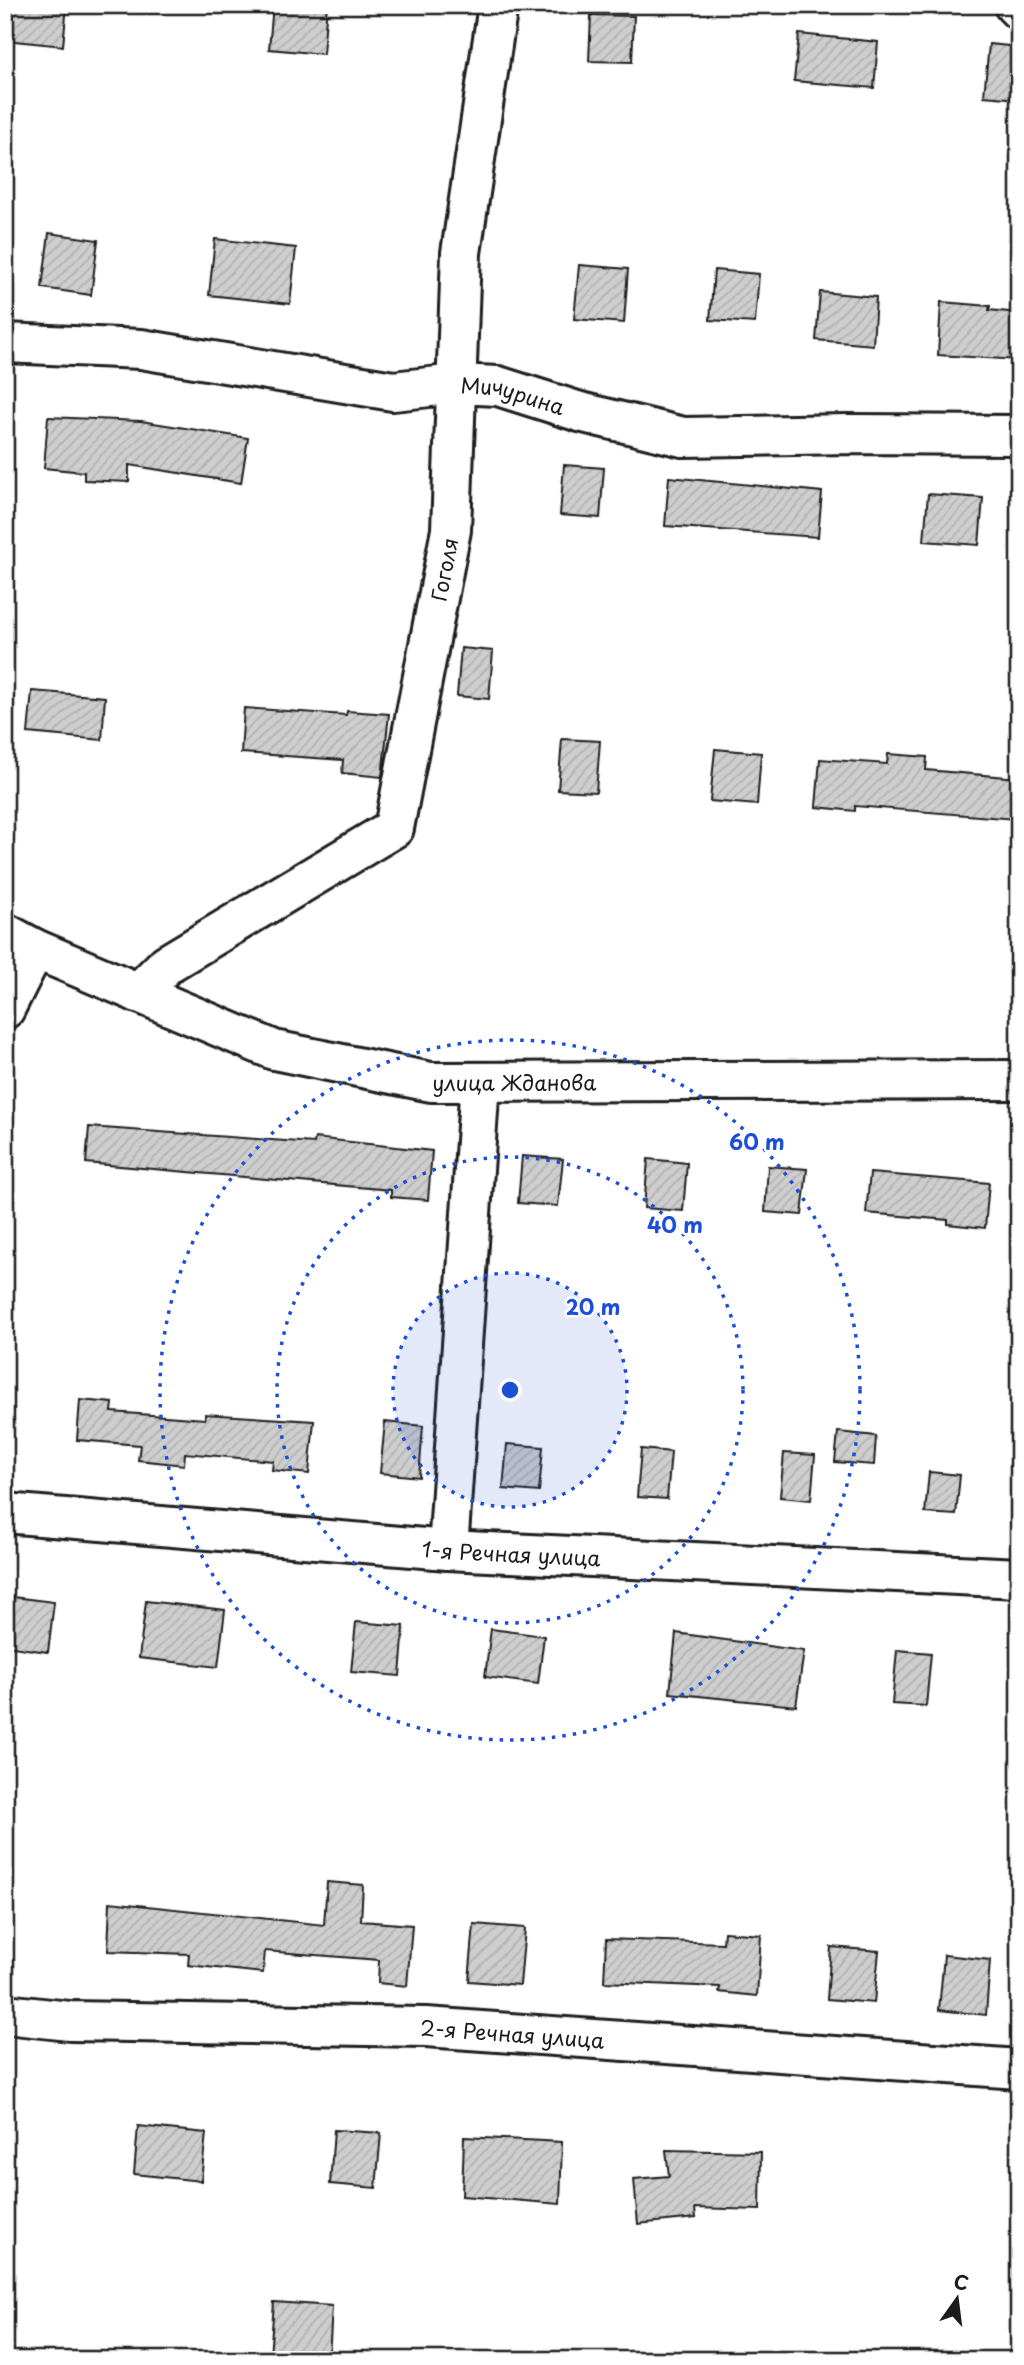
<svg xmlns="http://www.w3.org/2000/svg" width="1024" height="2365" viewBox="0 0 1024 2365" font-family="'Playpen Sans',sans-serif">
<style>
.building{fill:url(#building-hatch);stroke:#1c1c1c;stroke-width:2}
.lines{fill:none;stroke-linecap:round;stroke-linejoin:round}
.minor-casing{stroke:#1c1c1c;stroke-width:44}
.minor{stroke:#fff;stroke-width:38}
.ring{fill:none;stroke:#1d4ed8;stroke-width:3.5;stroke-dasharray:3.5 7}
.labels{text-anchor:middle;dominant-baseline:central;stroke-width:5;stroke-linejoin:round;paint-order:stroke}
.street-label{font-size:21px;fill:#1c1c1c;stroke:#fff}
.centre{fill:#1d4ed8;stroke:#fff;stroke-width:3.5}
.ring-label{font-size:21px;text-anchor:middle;font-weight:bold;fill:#1d4ed8;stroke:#fff;stroke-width:5;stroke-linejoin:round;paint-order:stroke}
</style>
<defs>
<pattern id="building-hatch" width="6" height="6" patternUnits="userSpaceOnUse" patternTransform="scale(1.75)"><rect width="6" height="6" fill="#cecece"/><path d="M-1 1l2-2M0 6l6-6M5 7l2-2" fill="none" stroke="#b0b0b0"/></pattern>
</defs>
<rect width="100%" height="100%" fill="#fff"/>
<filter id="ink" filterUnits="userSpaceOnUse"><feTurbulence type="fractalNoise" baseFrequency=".0143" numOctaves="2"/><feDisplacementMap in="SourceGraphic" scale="14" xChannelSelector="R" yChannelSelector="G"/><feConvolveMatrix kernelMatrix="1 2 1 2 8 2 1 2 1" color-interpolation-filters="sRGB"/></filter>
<g filter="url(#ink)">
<g class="building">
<polygon points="5,5 67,5 63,46 5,40"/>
<polygon points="273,5 327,5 323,54 269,49"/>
<polygon points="591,15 634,16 632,62 589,61"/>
<polygon points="799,34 878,42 874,88 794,81"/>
<polygon points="989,44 1019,47 1019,99 984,96"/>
<polygon points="49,233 98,240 91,295 42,288"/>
<polygon points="215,239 296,248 290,304 209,295"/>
<polygon points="579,265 628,269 624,323 574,319"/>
<polygon points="714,270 759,274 755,323 710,320"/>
<polygon points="820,292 876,297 873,345 816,340"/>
<polygon points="941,302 990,306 989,310 1019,313 1019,360 938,355"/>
<polygon points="48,417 141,421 248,438 241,483 129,465 129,482 84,480 84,472 44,468"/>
<polygon points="564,465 604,468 600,518 560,515"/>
<polygon points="669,477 822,492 818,537 665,526"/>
<polygon points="928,494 983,498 979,545 924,541"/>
<polygon points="461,648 493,651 489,699 457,696"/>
<polygon points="32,691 105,697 102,740 28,733"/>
<polygon points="244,708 346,715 347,711 389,714 382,777 342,773 343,760 241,753"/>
<polygon points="562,739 600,741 596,792 558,790"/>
<polygon points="715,749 761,753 757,805 710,801"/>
<polygon points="888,754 927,757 926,770 1018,778 1015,819 855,806 855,811 816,807 820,759 887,764"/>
<polygon points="89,1127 314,1143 315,1138 432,1151 428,1200 391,1197 391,1190 86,1163"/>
<polygon points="522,1156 563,1159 558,1206 518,1203"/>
<polygon points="648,1159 687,1163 683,1211 644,1208"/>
<polygon points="768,1166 807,1169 802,1215 765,1212"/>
<polygon points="870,1173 989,1183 985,1228 948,1224 948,1220 866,1213"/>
<polygon points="80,1400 113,1403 112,1412 205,1419 205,1414 314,1421 309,1474 272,1470 273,1461 185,1453 184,1465 138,1460 140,1445 77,1440"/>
<polygon points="385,1422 423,1426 419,1477 380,1473"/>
<polygon points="838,1432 876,1436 874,1465 835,1462"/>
<polygon points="507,1444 543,1447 539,1492 503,1489"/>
<polygon points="641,1449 671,1452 667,1499 637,1497"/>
<polygon points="784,1453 815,1455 811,1500 780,1497"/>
<polygon points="929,1472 960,1475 956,1515 925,1513"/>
<polygon points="5,1596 54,1602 48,1652 5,1646"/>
<polygon points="146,1601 225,1610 218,1667 139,1658"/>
<polygon points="356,1622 404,1626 400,1676 351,1672"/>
<polygon points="491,1629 544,1636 538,1684 485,1677"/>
<polygon points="676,1633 804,1651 796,1706 670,1693"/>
<polygon points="897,1650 931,1653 926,1706 892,1704"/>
<polygon points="327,1882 363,1885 361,1921 412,1925 407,1986 378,1983 379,1960 265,1951 263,1973 188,1965 189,1954 108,1951 110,1902 324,1925"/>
<polygon points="474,1924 525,1928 520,1985 469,1981"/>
<polygon points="724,1932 761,1935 757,1996 719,1992 720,1987 604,1982 606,1939 723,1943"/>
<polygon points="831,1947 879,1951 874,2003 827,1999"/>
<polygon points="944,1955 990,1960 986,2015 939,2010"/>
<polygon points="138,2126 206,2133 201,2181 134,2174"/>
<polygon points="334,2130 381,2133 376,2188 330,2184"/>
<polygon points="464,2137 562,2142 560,2204 462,2196"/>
<polygon points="666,2150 761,2152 760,2210 695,2208 696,2218 638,2224 634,2179 669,2176"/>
<polygon points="274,2302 332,2306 329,2360 270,2357"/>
</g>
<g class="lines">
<defs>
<g id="minor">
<polyline points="1014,5 1019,10"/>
<path id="s1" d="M5,343L141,349L393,391L457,384L498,386L580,412L683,437L848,434L1019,435"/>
<path id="s2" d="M5,933L35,949L274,1050L431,1082L1019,1080"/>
<path id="s3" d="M138,993L167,964L394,828L451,530L461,253L498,5"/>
<polyline points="5,1009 35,949"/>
<path id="s4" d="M5,1513L448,1550L1019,1578"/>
<polyline points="448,1550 480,1082"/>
<path id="s5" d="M5,2014L70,2021L426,2027L1019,2069"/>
</g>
</defs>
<use href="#minor" class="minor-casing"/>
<use href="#minor" class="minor"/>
</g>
</g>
<circle cx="510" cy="1390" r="117" fill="#1d4ed8" fill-opacity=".12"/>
<g class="ring">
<circle cx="510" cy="1390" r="117"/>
<circle cx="510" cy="1390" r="233"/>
<circle cx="510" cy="1390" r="350"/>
</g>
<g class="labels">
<g class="street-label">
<text stroke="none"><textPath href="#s1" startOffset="513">Мичурина</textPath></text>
<text stroke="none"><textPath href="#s3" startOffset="569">Гоголя</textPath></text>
<text stroke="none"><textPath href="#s2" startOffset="537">улица Жданова</textPath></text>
<text stroke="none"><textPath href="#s4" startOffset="508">1-я Речная улица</textPath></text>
<text stroke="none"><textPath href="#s5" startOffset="508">2-я Речная улица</textPath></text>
</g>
</g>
<circle cx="510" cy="1390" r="10" class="centre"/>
<g class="ring-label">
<text x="757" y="1150">60 m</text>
<text x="675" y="1233">40 m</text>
<text x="593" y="1315">20 m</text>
</g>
<rect width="1024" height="2365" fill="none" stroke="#fff" stroke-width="28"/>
<rect x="14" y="14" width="996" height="2337" fill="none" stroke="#1c1c1c" stroke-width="2.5" filter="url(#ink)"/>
<g transform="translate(957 2299) rotate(14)" stroke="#ffffff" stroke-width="5" paint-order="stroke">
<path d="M0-5L12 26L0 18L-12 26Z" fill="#1c1c1c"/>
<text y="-10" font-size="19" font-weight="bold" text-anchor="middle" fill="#1c1c1c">С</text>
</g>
</svg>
